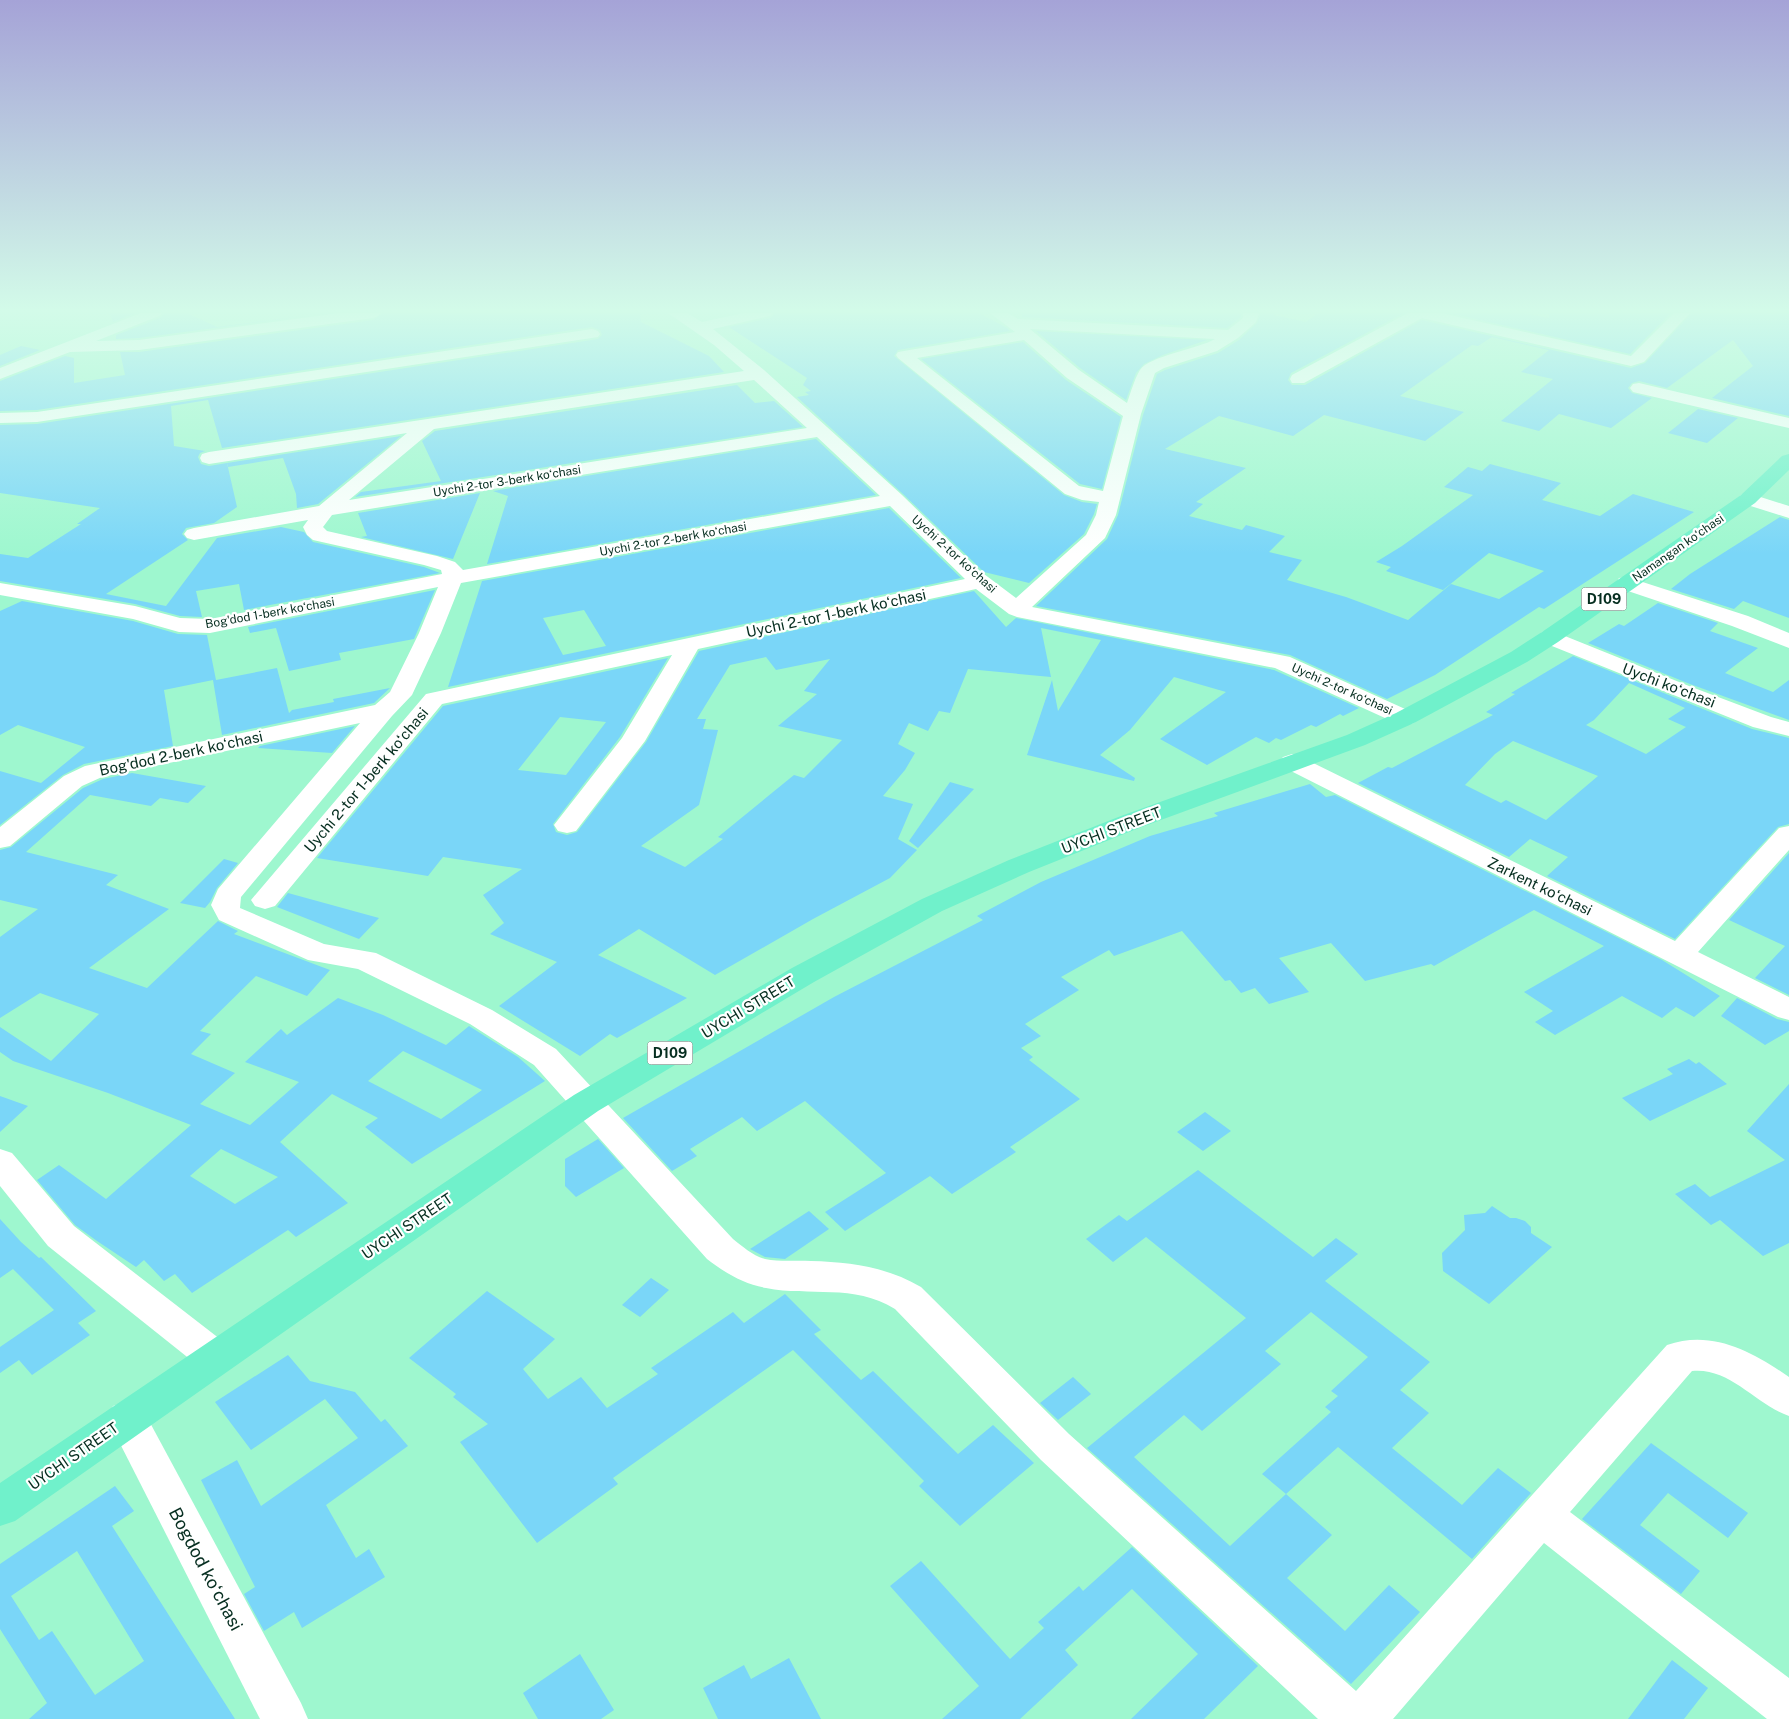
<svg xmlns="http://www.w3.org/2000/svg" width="1789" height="1719" viewBox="0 0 1789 1719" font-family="'Public Sans',sans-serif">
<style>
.building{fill:#7ad6f8;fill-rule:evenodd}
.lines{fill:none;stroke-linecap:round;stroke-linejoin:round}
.minor{fill:#fff;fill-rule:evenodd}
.major{fill:#70f1cb;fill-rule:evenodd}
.labels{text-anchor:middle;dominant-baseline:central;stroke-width:4.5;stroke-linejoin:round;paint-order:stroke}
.far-street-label{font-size:12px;fill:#062e20;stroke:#fff}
.shield{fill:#fff;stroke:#516d63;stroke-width:1}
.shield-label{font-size:14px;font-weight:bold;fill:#062e20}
.street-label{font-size:15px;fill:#062e20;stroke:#fff}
.near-street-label{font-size:18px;fill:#062e20;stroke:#fff}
</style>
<rect width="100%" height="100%" fill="#9ef7cf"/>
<g class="building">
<polygon points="110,313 136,313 113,322"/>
<polygon points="164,313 187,313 217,327 327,313 139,338 116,339 116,335 160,318"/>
<polygon points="383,313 640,313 641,322 709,356 724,372 222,448 208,400 171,406 174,446 205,451 200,453 198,457 201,464 209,466 227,463 237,507 214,523 186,528 182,534 188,540 106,594 166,606 217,538 281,527 304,532 313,542 424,567 440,573 244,610 239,584 196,591 202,617 180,616 135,604 0,581 0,554 28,558 81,524 77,524 100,508 0,493 0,425 37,424 598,339 602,335 600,330 592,327 37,410 0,411 0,381 65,356 74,358 74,383 125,375 120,352 139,352 373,320"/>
<polygon points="775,313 979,313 1007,328 1010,331 898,350 894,356 1064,495 1082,502 1097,504 1094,514 1084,534 1029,583 984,572 903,494 797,397 809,395 805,392 811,391 803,385 807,378 729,327 770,318"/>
<polygon points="1022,313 1241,313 1241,317 1227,328 1022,317"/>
<polygon points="1261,313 1274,313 1274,315 1306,322 1318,313 1404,313 1291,373 1288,380 1292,385 1305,385 1422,320 1631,368 1645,363 1692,313 1789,313 1789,416 1712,398 1753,366 1733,340 1667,388 1639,381 1632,383 1628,388 1632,393 1652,398 1611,428 1559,414 1539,431 1501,421 1553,379 1521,372 1549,350 1492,337 1478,346 1472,345 1400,396 1464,412 1425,441 1324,415 1293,436 1219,416 1165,449 1246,468 1196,502 1203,504 1189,516 1242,530 1246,525 1285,536 1269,552 1302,560 1287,580 1346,597 1408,620 1451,584 1499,599 1544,571 1489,553 1443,590 1386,571 1391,567 1376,562 1402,546 1473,495 1444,487 1468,467 1482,471 1490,464 1561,483 1542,500 1600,516 1633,494 1694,512 1544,609 1539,607 1435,675 1387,699 1290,655 1036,606 1107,539 1118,515 1143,415 1157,374 1165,370 1218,353 1239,340 1257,323"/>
<polygon points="1449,313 1524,313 1549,318 1549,313 1671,313 1630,354"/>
<polygon points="1036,331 1207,340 1163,355 1144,364 1136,373 1126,400 1080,368"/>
<polygon points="1023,342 1066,380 1121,417 1102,489 1080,484 921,359"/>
<polygon points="21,346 40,350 0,366 0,355"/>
<polygon points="737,385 755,403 774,401 803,427 355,497 361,492 441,481 422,441 435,431"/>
<polygon points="1698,409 1738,418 1707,443 1668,433"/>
<polygon points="401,436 318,504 297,508 296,494 283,458 228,467 227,463"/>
<polygon points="816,439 876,495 487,564 508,496 493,491"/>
<polygon points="480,493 453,559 361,537 367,536 358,513"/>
<path d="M889,508L961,578L448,687L482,581ZM584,610L606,646L563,655L543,618Z"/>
<polygon points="1780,517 1789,520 1789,618 1743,601 1734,609 1671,589 1690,574"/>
<polygon points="435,590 414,639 339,653 341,660 289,671 276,628 250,633 248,627"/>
<path d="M974,591L1006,627L1016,618L1274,670L1359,708L1343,716L1340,714L1316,727L1311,725L1281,740L1276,738L1269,743L1256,737L1207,765L1160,739L1226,692L1174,677L1130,730L1100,755L1135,778L1134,781L1027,755L1052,680L1058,711L1101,640L1041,628L1051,677L968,669L950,713L939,711L928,731L909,723L898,744L915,753L905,770L883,796L913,804L898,839L917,850L890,878L813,919L715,975L639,929L598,955L687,998L617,1038L610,1034L580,1056L499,1006L557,962L490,934L504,923L483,895L522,869L443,857L428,876L317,858L443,706L668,658L620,737L553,824L556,832L567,835L577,832L646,742L699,651ZM766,657L776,670L830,659L804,691L817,694L778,726L842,740L804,778L794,775L718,837L723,839L685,867L641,846L699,805L718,730L703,729L706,719H697L730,665ZM560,717L606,722L566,775L518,770Z"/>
<polygon points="22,601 133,621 178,634 207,635 216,680 277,668 289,713 292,710 334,702 333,699 390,688 374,703 222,735 213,680 164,690 173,746 84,764 63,775 0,825 0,771 41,783 85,747 18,725 0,735 0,611"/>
<polygon points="1658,603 1718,623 1710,631 1758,648 1725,673 1773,692 1789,680 1789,720 1690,684 1588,643 1619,624 1624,626"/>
<path d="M1573,656L1752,729L1789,738V824L1778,827L1675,939L1547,876L1568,857L1530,839L1509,857L1358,783L1388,767L1392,768L1493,715L1486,712L1515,694L1511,693ZM1629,683L1685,708L1668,719L1686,727L1646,754L1586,725L1594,720ZM1513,741L1598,776L1546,820L1506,800L1501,803L1465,785L1495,754Z"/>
<polygon points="355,726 332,753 258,748 260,746"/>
<path d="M132,773L206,786L188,803L160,798L151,806L90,795L26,852L118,875L106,885L169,909L89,968L147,988L218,921L238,931L234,934L330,970L307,996L256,976L200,1031L211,1034L191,1054L235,1073L200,1104L250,1125L299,1082L245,1062L281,1029L287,1035L338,998L383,1015L446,1045L469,1026L518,1057L545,1081L412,1164L365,1127L378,1118L332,1094L280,1142L348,1203L296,1237L288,1230L192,1293L175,1274L164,1281L144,1260L136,1267L97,1241L75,1225L37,1180L59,1165L106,1199L191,1125L108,1093L13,1061L0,1052V1027L51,1061L99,1014L40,993L0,1018V937L38,909L0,900V850L11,847L83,788L103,779ZM403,1051L430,1064L482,1090L441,1119L368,1081ZM221,1149L278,1177L235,1204L190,1176Z"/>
<polygon points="950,782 974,789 918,848 909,841"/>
<polygon points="1310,784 1326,797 1335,795 1662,960 1720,996 1694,1017 1676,1007 1662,1018 1622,996 1555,1035 1535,1022 1553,1011 1524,992 1604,946 1534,910 1434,966 1431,964 1365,981 1331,943 1279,958 1309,992 1269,1004 1255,988 1241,993 1230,980 1225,981 1182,931 1114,956 1109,950 1061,977 1079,990 1025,1024 1041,1036 1021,1048 1033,1057 1029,1060 1080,1099 1010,1147 1016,1152 952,1194 930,1176 845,1231 825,1212 886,1173 805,1101 757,1131 742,1117 690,1149 697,1156 672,1171 623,1118 834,997 983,920 977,916 1041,882 1150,836 1218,816 1214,813"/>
<polygon points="1789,853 1789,995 1755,978 1785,946 1729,920"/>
<polygon points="224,859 238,863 217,888 210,902 205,908 180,903"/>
<polygon points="288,893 379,918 359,939 277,907"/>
<polygon points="1737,998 1777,1019 1789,1022 1789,1031 1765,1045 1721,1016"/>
<polygon points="1689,1059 1696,1064 1699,1062 1727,1084 1650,1121 1622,1098 1673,1074 1667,1069"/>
<polygon points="1789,1084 1789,1243 1763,1256 1720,1220 1711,1225 1675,1194 1695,1184 1710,1197 1785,1160 1747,1131"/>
<polygon points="0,1096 28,1106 0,1132"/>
<polygon points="1205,1112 1231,1131 1203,1151 1177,1132"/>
<polygon points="598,1139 624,1168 576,1197 565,1186 565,1159"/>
<path d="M1198,1170L1313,1257L1336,1238L1358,1254L1325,1281L1430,1362L1400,1390L1429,1413L1392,1448L1462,1505L1498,1468L1531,1493L1472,1559L1338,1447L1286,1494L1332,1535L1287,1578L1345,1631L1389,1585L1420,1612L1351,1684L1087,1448L1246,1318L1146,1237L1113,1262L1086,1239L1119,1215L1127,1221ZM1311,1312L1368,1357L1331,1391L1338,1396L1325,1407L1331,1412L1262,1474L1286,1494L1230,1546L1134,1457L1184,1415L1202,1431L1281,1364L1265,1351Z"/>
<polygon points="1492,1206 1510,1218 1516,1218 1525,1221 1531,1227 1531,1233 1552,1247 1489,1304 1443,1271 1442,1253 1465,1230 1464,1215 1485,1213"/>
<polygon points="809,1211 829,1229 785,1259 765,1257 750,1249"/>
<polygon points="0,1219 21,1242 39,1258 41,1257 96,1311 78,1323 90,1335 32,1375 19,1360 0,1373 0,1347 54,1310 13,1269 0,1278"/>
<polygon points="651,1278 669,1290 640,1317 622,1305"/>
<polygon points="487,1291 555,1339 523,1369 548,1399 581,1377 607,1408 658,1374 651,1368 733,1312 744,1323 785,1294 821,1330 814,1334 861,1380 873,1371 958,1454 993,1425 1034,1463 960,1526 919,1486 924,1481 793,1350 613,1478 618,1484 537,1543 460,1442 488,1424 453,1397 456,1394 409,1358"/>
<polygon points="288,1355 310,1381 355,1392 381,1422 385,1419 408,1446 326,1505 356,1558 369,1549 385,1577 302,1628 294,1612 264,1631 244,1594 255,1587 201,1480 237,1460 261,1506 358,1438 325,1399 251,1450 215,1402"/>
<polygon points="1073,1377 1091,1394 1058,1420 1040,1403"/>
<polygon points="1651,1443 1748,1513 1728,1538 1668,1493 1640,1525 1700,1571 1681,1594 1582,1519"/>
<path d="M115,1486L134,1511L112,1526L235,1719H29L47,1703L0,1629V1564ZM77,1551L144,1661L95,1695L52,1631L39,1640L11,1596Z"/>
<polygon points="1132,1547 1258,1666 1204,1719 1131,1719 1198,1654 1132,1589 1065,1650 1078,1665 1020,1719 942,1719 979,1686 890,1586 921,1561 1010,1659 1044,1628 1038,1622 1079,1586 1083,1591"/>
<polygon points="580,1654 614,1710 601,1719 538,1719 523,1693"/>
<polygon points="789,1658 821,1719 718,1719 703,1688 744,1665 751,1679"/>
<polygon points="1672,1660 1708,1688 1684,1719 1628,1719"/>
</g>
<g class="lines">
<g class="minor">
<polygon points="141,313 162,313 159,316 96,341 139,340 340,313 381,313 378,316 373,318 139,350 70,352 0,379 0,368"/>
<path d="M668,313H687L702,322L744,313H773L770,316L713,329L764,370L827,427L902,495L980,571L1016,598L1086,535L1096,515L1099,502L1082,500L1065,494L898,358L896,355L898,352L1015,332L990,313H1008L1018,319L1228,330L1243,318V313H1259L1256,322L1238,338L1217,351L1164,368L1155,373L1141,414L1116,515L1105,538L1032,607L1290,657L1414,713L1417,718L1414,723L1405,725L1396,723L1275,668L1017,617L1009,614L976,589L698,649L645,741L576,831L567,833L558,831L554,825L622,738L672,655L442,704L275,906L265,909L255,906L251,900L426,694L965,579L890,506L461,583L441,633L412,695L392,716L241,897L240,908L324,944L376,953L492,1010L556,1049L733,1239C742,1246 753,1256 765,1259C780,1262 796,1260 811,1261C850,1262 887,1267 921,1287L1069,1434L1356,1691L1667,1345C1712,1329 1753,1352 1789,1377V1416C1755,1404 1730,1367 1692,1371L1570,1512L1789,1678V1719H1767L1544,1543L1393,1719H1318L1041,1460L895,1309C853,1283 811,1297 766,1288C744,1284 725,1273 707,1259L534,1065L470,1024L358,969L308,960L219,920L211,905L218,889L360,723L102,777L82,786L10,846L0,848V827L64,776L85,766L375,705L390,692L419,633L438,587L210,633L179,632L133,619L0,595V583L135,606L180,618L210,619L442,574L441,570L424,565L313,540L307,535L303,527L308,520L194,540L187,538L184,534L187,530L194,528L319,506L407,433L209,464L202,462L200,458L202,454L209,452L744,371L714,345ZM1030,329L1215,339C1198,349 1149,356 1140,370C1134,380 1131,392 1127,403L1079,370ZM1024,340L1067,378L1123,416L1103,491L1079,486L917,358ZM754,380L807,428L349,500L434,429ZM817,437L880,496L463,570L455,562L437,556L327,531L323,527L332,515Z"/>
<polygon points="1408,313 1441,313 1631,356 1674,313 1690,313 1644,362 1631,366 1422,318 1304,383 1292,383 1290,379 1292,375"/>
<polygon points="592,329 598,331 600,334 598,337 37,422 0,423 0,413 37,412"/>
<polygon points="1639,383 1789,418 1789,428 1633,392 1630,388 1633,384"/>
<polygon points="1748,493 1789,506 1789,518 1741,503 1738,499 1741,495"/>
<polygon points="1627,577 1748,616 1789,633 1789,648 1732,626 1619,588 1616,583 1619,578"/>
<polygon points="1550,630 1689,686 1771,717 1789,722 1789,736 1753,727 1542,642 1539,637 1542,632"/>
<polygon points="1292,754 1301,757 1675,941 1779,828 1789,826 1789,850 1698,952 1789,997 1789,1020 1778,1017 1283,767 1279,762 1283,757"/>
<polygon points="0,1149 12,1153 74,1226 229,1346 234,1357 229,1368 215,1373 201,1368 48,1246 0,1186"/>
<polygon points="127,1401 141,1406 301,1703 308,1719 260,1719 107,1418 113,1406"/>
</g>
<polygon class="major" points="1789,454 1789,470 1755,503 1558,642 1527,662 1414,723 1365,745 1139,828 1029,872 942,911 814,982 598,1111 15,1521 0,1526 0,1483 574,1095 792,968 922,899 1009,860 1121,816 1347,735 1396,713 1511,652 1542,632 1741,495 1782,456"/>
</g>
<linearGradient id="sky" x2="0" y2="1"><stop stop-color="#a5a3d7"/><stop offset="0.56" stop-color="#d3fbe9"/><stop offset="1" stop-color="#d3fbe9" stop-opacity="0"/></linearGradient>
<rect width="1789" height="554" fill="url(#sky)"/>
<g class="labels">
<g class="far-street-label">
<text transform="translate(507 481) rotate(-9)">Uychi 2-tor 3-berk koʻchasi</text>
<text transform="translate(673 539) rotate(-10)">Uychi 2-tor 2-berk koʻchasi</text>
<text transform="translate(1678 548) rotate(-35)">Namangan koʻchasi</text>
<text transform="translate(954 554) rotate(42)">Uychi 2-tor koʻchasi</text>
<text transform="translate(270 613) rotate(-10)">Bog'dod 1-berk koʻchasi</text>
<text transform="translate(1342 689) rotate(24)">Uychi 2-tor koʻchasi</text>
</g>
<g class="shield">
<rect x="1581.5" y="587.5" width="45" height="23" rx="4"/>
<rect x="647.5" y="1041.5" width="45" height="23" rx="4"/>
</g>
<g class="shield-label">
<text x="1604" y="599">D109</text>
<text x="670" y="1053">D109</text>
</g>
<g class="street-label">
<text transform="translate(836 613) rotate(-12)">Uychi 2-tor 1-berk koʻchasi</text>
<text transform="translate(1669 685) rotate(21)">Uychi koʻchasi</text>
<text transform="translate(181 753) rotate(-12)">Bog'dod 2-berk koʻchasi</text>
<text transform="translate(366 780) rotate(-50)">Uychi 2-tor 1-berk koʻchasi</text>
<text transform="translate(1111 830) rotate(-21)">UYCHI STREET</text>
<text transform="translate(1540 886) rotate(26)">Zarkent koʻchasi</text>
<text transform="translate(748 1007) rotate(-31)">UYCHI STREET</text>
<text transform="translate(407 1226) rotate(-34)">UYCHI STREET</text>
<text transform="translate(73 1456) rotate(-35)">UYCHI STREET</text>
</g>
<g class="near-street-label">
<text transform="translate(206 1569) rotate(62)">Bogdod koʻchasi</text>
</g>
</g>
</svg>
